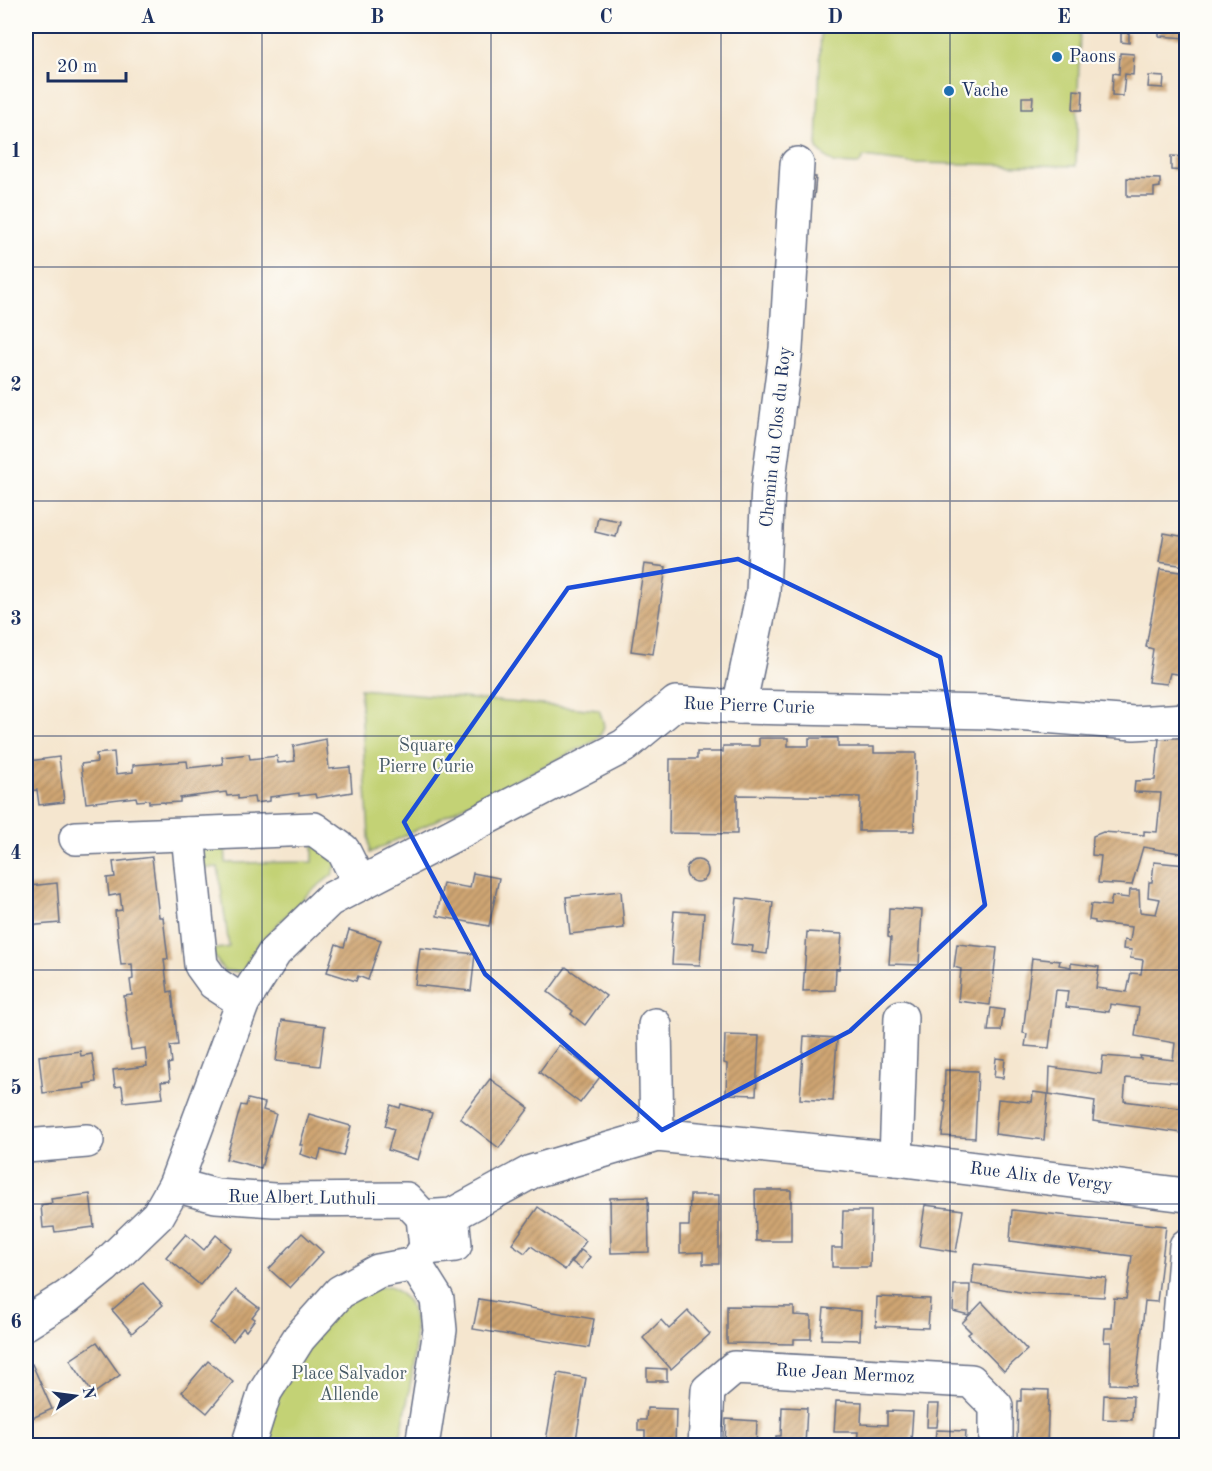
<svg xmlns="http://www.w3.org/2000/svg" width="1212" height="1471" viewBox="0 0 1212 1471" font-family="'Old Standard TT',serif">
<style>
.green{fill:#c3d274;stroke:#6f8069;stroke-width:1.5}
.building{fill:url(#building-hatch)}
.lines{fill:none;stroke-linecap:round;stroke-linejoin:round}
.minor-casing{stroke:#676f86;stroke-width:36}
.minor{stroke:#fff;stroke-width:33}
.marked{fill:none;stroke:#1d4ed8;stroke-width:4.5;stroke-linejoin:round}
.grid{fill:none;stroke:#1b2f5e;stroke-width:1.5;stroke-opacity:0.55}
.poi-dot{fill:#1f6fb2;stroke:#fdfcf7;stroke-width:2}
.labels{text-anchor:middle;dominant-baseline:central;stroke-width:4.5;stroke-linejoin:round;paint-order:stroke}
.poi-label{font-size:18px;fill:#1b2f5e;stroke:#fdfcf7;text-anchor:start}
.street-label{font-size:18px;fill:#1b2f5e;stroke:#fdfcf7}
.park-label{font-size:18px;fill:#455864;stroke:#fdfcf7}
.neatline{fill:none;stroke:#1b2f5e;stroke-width:2}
.grid-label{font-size:20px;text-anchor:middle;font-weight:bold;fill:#1b2f5e}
</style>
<defs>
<pattern id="building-hatch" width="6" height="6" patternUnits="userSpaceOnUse" patternTransform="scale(1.5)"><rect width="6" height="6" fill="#cfa572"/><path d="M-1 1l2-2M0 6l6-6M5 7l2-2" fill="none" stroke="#a78761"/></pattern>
</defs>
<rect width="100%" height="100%" fill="#fdfcf7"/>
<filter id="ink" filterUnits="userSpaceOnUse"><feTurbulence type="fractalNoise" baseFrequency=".0167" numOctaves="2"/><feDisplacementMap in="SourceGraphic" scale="12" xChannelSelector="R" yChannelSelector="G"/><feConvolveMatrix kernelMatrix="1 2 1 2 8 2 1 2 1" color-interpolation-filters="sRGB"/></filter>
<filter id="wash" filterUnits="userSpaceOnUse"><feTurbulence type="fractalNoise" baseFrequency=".008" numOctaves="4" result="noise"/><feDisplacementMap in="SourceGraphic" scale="24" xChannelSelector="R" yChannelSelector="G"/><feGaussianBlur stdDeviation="1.35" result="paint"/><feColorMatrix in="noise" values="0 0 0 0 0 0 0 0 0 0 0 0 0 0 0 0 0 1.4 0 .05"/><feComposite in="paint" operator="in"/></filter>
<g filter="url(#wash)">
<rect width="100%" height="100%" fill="#f5e6cf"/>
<g class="green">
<polygon points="821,26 1080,26 1076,166 911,163 864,157 859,164 833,163 817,149"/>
<path d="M360,689L599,710C605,725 607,729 595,741L370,853Z"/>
<polygon points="313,840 337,863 332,875 309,893 260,942 242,972 224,971 210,950 229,947 218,867 199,869 203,850 225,842 226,863 313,862"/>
<path d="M389,1286C398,1291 407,1297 411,1308C423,1341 405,1410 399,1445L255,1446L301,1347L352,1291Z"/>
</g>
<g id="blocks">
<g class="building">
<polygon points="1181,26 1186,26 1186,38 1159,36 1159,28 1181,29"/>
<polygon points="1121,33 1129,33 1129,43 1121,42"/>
<polygon points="1120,53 1134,54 1133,75 1125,74 1123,96 1112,95 1113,73 1119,74"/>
<polygon points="1149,76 1164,77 1163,88 1148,87"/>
<polygon points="1074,90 1083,91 1082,110 1073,110"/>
<polygon points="1022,97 1033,97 1032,109 1022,109"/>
<polygon points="1171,156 1186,157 1186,171 1171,170"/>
<polygon points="806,177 816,177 814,198 804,197"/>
<polygon points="1127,178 1160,179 1160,187 1154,188 1154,196 1127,196"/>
<polygon points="598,517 620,521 616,537 595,532"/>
<polygon points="1164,533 1186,537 1185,566 1159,562"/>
<polygon points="644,564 666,567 653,654 631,651"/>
<polygon points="1160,569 1186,573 1186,659 1184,675 1170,673 1167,684 1148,682 1153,649 1146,647"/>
<polygon points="1160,728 1186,729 1186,854 1143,847 1132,885 1098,883 1101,856 1092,855 1093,836 1103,832 1144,835 1144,831 1157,832 1161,793 1134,792 1135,781 1155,780"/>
<polygon points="759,738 788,738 788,746 809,746 809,738 838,738 838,747 874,747 874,753 916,753 914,831 859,831 860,797 737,795 737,834 669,833 670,759 697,759 697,752 723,752 723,746 759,746"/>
<polygon points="326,739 329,769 350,767 352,792 316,798 315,794 299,796 299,793 270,797 270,801 255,803 254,797 238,799 238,795 227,796 226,792 180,798 180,802 165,803 164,802 149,803 149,800 137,801 136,797 86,803 81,764 97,762 96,754 114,752 116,774 133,772 133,765 187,761 188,768 223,764 222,757 249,754 250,759 277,756 278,763 295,761 293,746"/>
<polygon points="59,757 64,802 39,805 37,790 26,791 26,764 29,761"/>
<polygon points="152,857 159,917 163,917 168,959 164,959 168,992 172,991 178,1045 170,1046 172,1063 168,1064 170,1081 161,1082 163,1098 124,1102 122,1086 115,1087 113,1070 147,1066 145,1048 131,1050 124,996 132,995 130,980 133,979 132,964 121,965 115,911 122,910 120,894 109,896 107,878 115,877 113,862"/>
<circle cx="697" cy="871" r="11"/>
<polygon points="1154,862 1186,865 1186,1083 1126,1078 1124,1101 1186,1109 1182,1133 1093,1121 1095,1101 1049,1094 1050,1067 1101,1074 1103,1056 1141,1059 1140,1056 1173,1060 1175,1043 1135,1036 1139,1008 1110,1004 1109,1012 1066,1007 1068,991 1056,990 1049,1048 1025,1046 1027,1034 1023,1033 1032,958 1060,961 1059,965 1071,967 1071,963 1099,967 1096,988 1127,992 1131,973 1141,974 1143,960 1130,958 1132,950 1123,949 1124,940 1130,941 1132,927 1095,923 1095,921 1089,920 1091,904 1110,906 1112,896 1129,898 1130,890 1139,890 1140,912 1156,914 1160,899 1148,897 1149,882 1152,882"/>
<polygon points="473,873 499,878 489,926 437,916 443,883 470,888"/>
<polygon points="57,883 60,923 26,926 26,890 29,890 29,886"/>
<polygon points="621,891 624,928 570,934 566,897"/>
<polygon points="737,898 773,902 767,954 752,952 753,946 732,944"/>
<polygon points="889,908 922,910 919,965 889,964 891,938 888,937"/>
<polygon points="674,911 704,913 700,965 672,964 673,948 671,947"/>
<polygon points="349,930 381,940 368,980 358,976 356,981 327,972 336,944 344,947"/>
<polygon points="807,932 842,934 839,969 836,969 835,990 803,991"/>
<polygon points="957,944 997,948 990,1005 958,1001 961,969 954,967"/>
<polygon points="420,948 475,954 471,991 415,985"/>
<polygon points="566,967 606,996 585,1025 571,1014 573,1011 548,992"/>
<polygon points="991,1008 1004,1010 1001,1031 988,1031"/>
<polygon points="282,1020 325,1026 320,1066 276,1061"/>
<polygon points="725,1035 759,1036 756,1095 726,1094 727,1064 724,1063"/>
<polygon points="804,1036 837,1038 833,1101 800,1099"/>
<polygon points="559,1045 600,1077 580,1103 539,1072"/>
<polygon points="80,1051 81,1056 92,1054 96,1082 84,1084 85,1088 43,1093 39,1056"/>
<polygon points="996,1058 1005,1059 1003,1078 994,1077"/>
<polygon points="945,1070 978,1071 975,1138 942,1136 946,1101 944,1101"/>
<polygon points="490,1079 529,1108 499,1148 460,1118"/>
<polygon points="1033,1092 1048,1094 1044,1140 995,1134 998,1099 1032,1102"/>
<polygon points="248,1099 265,1103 263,1110 276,1114 261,1168 226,1159 241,1105 246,1106"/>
<polygon points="401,1104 432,1113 418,1160 388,1150 394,1129 385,1126 391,1105 400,1108"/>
<polygon points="309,1114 351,1126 343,1156 321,1150 318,1160 300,1154 303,1145 300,1145"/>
<polygon points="755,1190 791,1190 791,1241 756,1241"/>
<polygon points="90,1194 94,1227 55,1232 54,1227 43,1228 41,1205 52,1203 51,1199"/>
<polygon points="690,1195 719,1195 719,1264 703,1264 703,1252 680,1253 680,1226 689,1226"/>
<polygon points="648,1197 649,1252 611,1253 610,1198"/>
<polygon points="925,1205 963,1210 956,1252 919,1246"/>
<polygon points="538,1207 586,1241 565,1270 531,1246 525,1253 512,1244"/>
<polygon points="1012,1210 1166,1226 1157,1302 1145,1301 1136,1385 1110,1384 1111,1342 1104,1342 1105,1328 1112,1328 1114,1298 1126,1299 1132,1256 1010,1241"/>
<polygon points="843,1211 871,1211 870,1267 832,1267 832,1248 842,1248"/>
<polygon points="302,1233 323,1252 290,1288 269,1269"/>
<polygon points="186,1234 204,1250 216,1235 231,1248 200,1285 166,1257"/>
<polygon points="581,1250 590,1257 582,1269 572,1262"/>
<polygon points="974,1264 1106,1278 1104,1297 1026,1293 972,1284"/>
<polygon points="143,1283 163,1305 132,1333 112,1310"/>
<polygon points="954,1285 970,1285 969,1315 953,1311"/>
<polygon points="236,1290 259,1308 252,1317 255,1319 246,1331 243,1328 233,1341 210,1323"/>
<polygon points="877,1297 930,1299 928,1328 876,1326"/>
<polygon points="479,1299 594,1319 589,1348 473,1329"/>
<polygon points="982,1302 1027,1350 1004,1371 968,1334 971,1332 962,1323"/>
<polygon points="727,1306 794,1307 794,1315 811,1316 811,1339 794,1339 794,1344 727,1343"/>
<polygon points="824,1308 861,1311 860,1340 821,1339"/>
<polygon points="688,1311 710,1334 671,1369 643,1338 661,1320 669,1329"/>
<polygon points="97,1342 120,1375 93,1394 70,1360"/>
<polygon points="208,1361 233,1382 207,1413 182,1392"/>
<polygon points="32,1364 52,1409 26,1421 26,1367"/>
<polygon points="647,1368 667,1369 667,1381 647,1381"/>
<polygon points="558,1373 586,1378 575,1446 545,1446"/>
<polygon points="1021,1389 1049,1390 1047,1446 1017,1446 1018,1401 1021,1401"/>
<polygon points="1104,1395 1133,1396 1132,1420 1103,1419"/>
<polygon points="836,1401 862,1402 861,1424 887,1425 887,1411 913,1412 911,1441 887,1440 886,1446 857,1446 858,1432 834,1432"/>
<polygon points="928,1404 939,1404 937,1427 927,1427"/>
<polygon points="782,1407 807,1408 805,1446 776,1446 776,1436 781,1436"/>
<polygon points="647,1408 676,1409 675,1446 645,1446 645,1431 638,1431 638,1420 646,1420"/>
<polygon points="726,1419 757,1421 756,1446 725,1446"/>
<polygon points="936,1430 966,1431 965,1446 935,1446"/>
</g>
</g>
</g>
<g filter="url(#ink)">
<use href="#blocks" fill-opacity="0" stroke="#676f86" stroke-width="1.5"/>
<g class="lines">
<defs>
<g id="minor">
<polyline points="739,707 763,592 768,486 786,349 797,164"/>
<polyline points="188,834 201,965 214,983 243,1002"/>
<polyline points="76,838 314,829 343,850 360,884"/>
<polyline points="655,1025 657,1135"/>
<polyline points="26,1146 87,1141"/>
<polyline points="896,1159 901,1017"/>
<polyline points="175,1185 216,1196 274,1200 406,1199 423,1217"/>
<polyline points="452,1215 455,1245 426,1248 423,1217 452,1215 531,1172 657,1135 896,1159 1186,1195"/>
<polyline points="415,1264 437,1299 440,1330 422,1446"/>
<polyline points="26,1323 67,1297 104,1267 158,1215 175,1185 243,1002 275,952 329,900 624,746 676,703 739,707 990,712 1134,723 1186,720"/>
<polyline points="248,1446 265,1392 299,1338 340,1292 378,1271 415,1264 426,1248"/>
<polyline points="705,1446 708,1390 734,1368 971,1381 996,1406 996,1446"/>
<polyline points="1169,1446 1186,1246"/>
</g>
</defs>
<use href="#minor" class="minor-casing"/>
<use href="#minor" class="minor"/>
</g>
</g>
<path class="marked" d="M738,559L940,657L985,905L850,1031L662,1130L485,974L404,822L568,588Z"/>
<path class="grid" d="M262,26V1446M491,26V1446M721,26V1446M950,26V1446M26,267H1186M26,501H1186M26,736H1186M26,970H1186M26,1204H1186"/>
<g class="poi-dot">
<circle cx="1057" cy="57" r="6"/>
<circle cx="949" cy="91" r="6"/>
</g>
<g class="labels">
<g class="poi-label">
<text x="1069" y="57">Paons</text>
<text x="961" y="91">Vache</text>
</g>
<g class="street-label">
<text transform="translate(776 437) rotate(-84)">Chemin du Clos du Roy</text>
<text transform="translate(749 706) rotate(2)">Rue Pierre Curie</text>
<text transform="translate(1041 1177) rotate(7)">Rue Alix de Vergy</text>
<text transform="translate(302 1198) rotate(1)">Rue Albert Luthuli</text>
<text transform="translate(845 1374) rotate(3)">Rue Jean Mermoz</text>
</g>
<g class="park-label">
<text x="426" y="746">Square<tspan x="426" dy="21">Pierre Curie</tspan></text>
<text x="349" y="1374">Place Salvador<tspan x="349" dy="21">Allende</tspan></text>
</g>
</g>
<rect width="1212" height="1471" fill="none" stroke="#fdfcf7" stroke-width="66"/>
<g transform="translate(75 1396) rotate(77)" stroke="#fdfcf7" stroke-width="4.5" paint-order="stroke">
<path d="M0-4.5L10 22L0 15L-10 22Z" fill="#1b2f5e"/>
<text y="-9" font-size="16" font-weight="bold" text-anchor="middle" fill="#1b2f5e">N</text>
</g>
<path d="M48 72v9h78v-9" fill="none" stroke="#1b2f5e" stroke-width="3"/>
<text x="57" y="72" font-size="18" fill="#1b2f5e" stroke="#fdfcf7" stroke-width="4.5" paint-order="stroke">20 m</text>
<rect x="33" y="33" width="1146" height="1405" class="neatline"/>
<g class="grid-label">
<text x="148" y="23">A</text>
<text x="377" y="23">B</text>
<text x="606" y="23">C</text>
<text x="835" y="23">D</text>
<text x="1064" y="23">E</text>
<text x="16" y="157">1</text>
<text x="16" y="391">2</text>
<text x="16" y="625">3</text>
<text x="16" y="859">4</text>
<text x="16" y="1094">5</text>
<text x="16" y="1328">6</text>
</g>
</svg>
